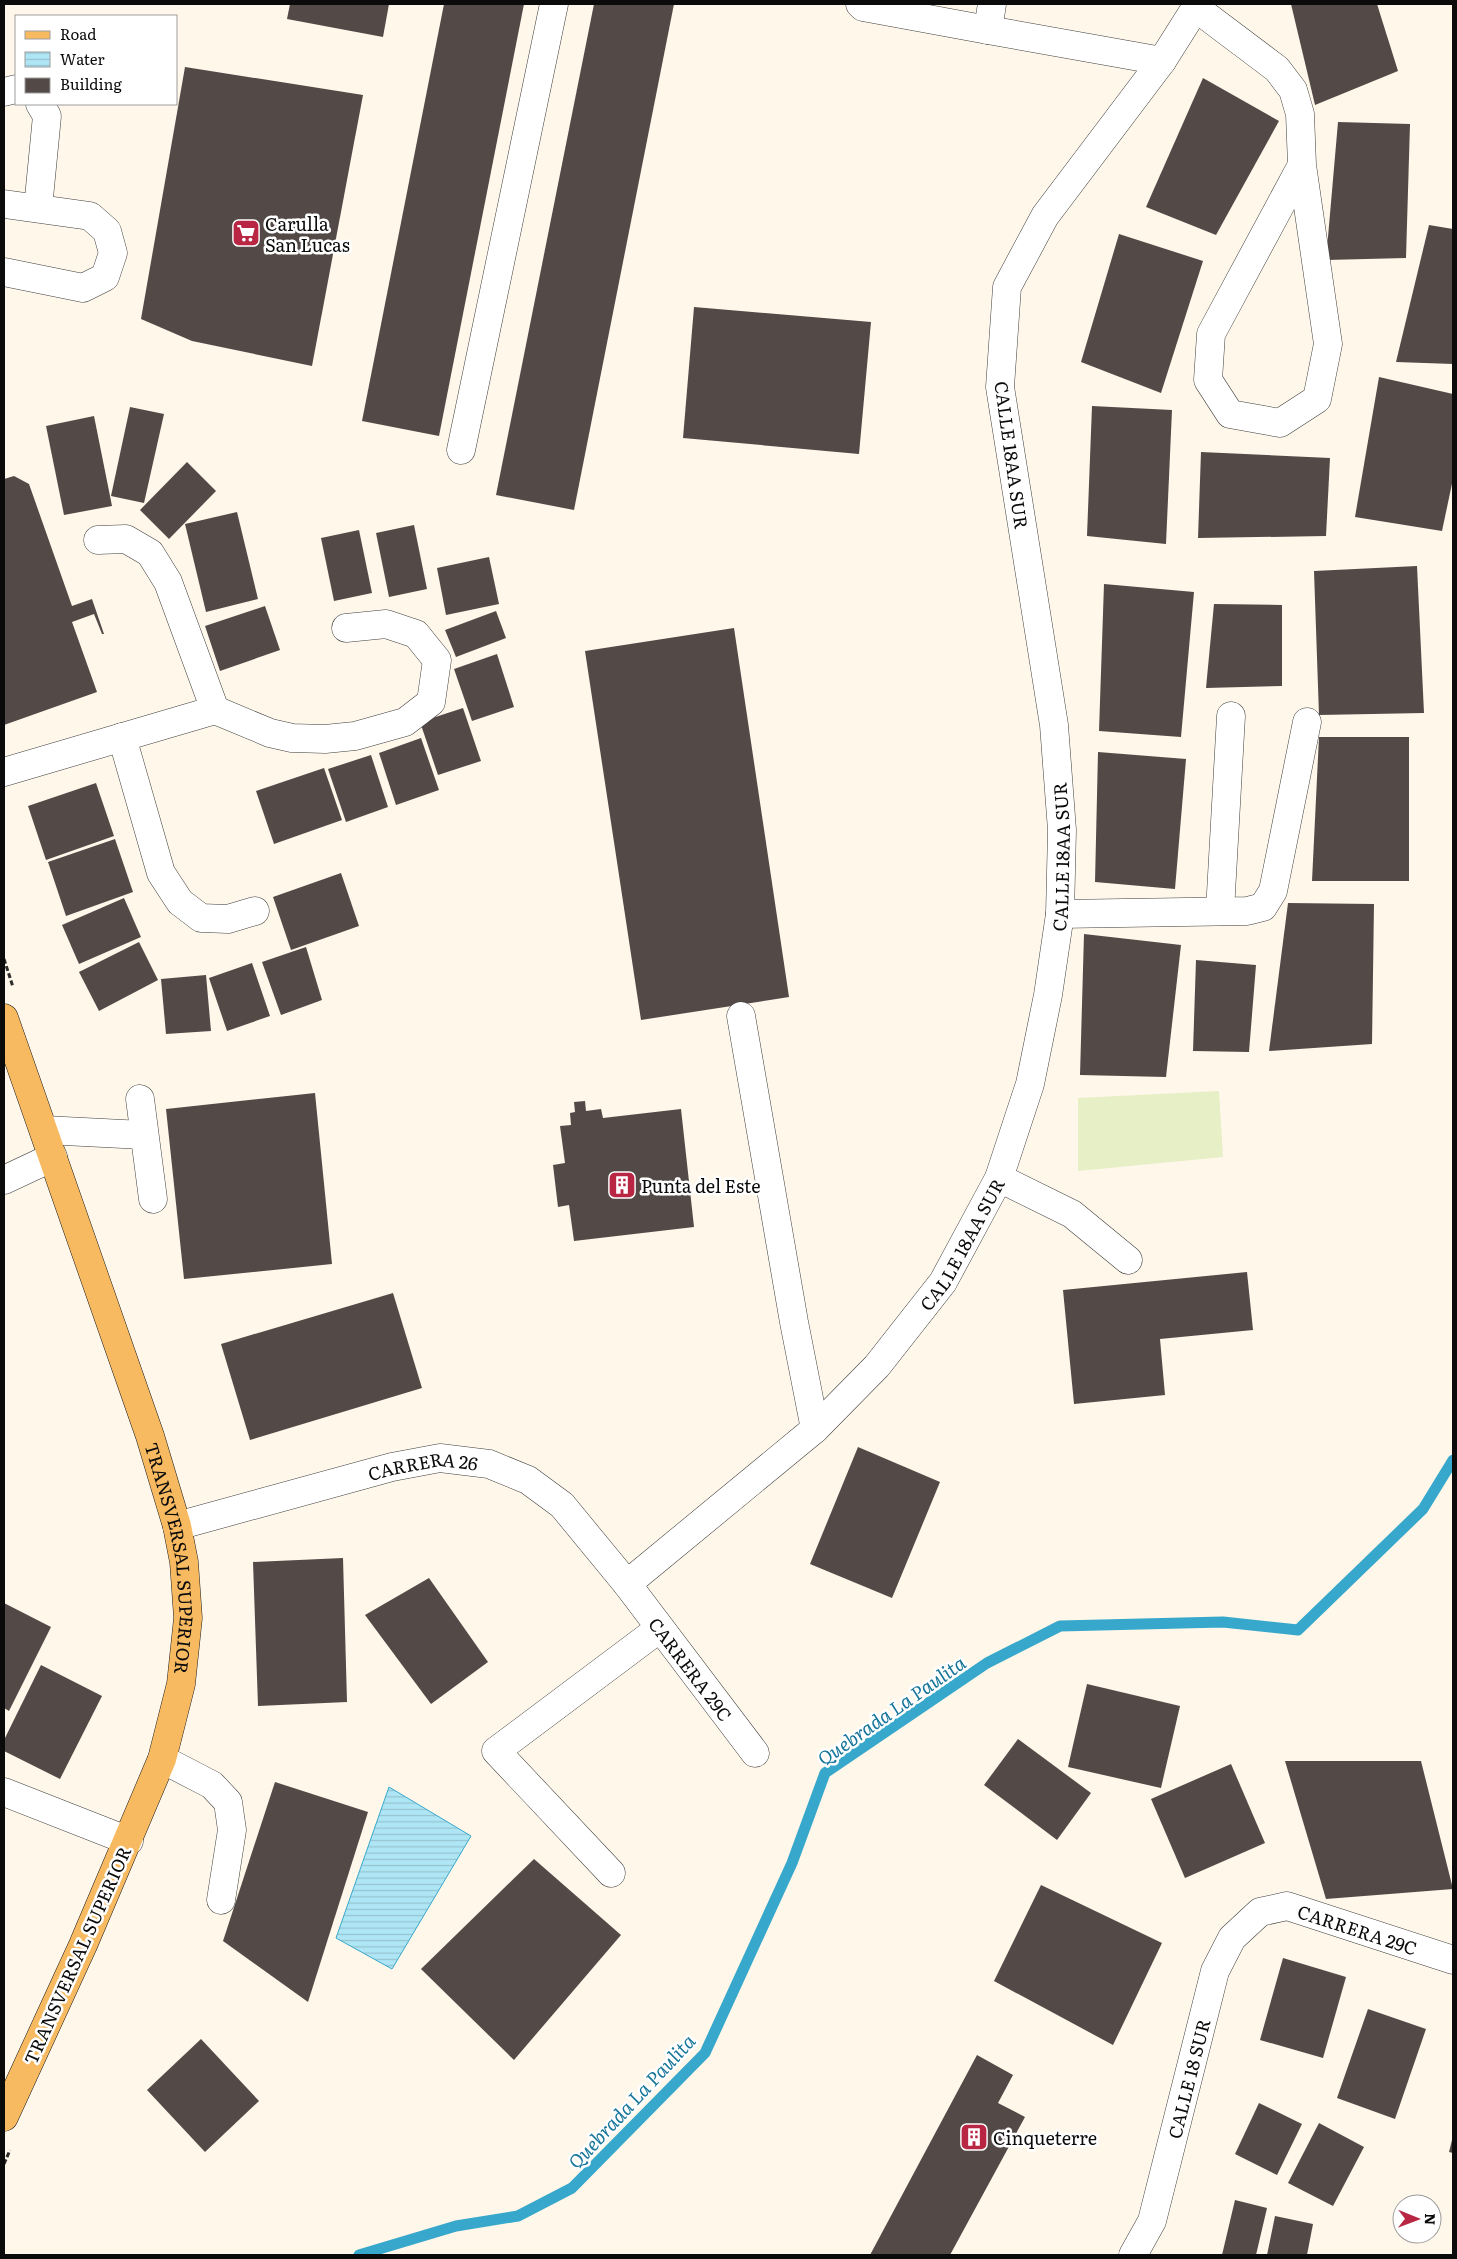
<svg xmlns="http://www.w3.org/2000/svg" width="1457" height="2259" viewBox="0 0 1457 2259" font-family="Literata,serif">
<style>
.pitch{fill:#e7efc6}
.water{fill:url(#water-rules);stroke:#37a8cb}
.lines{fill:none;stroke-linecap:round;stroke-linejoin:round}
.stream{stroke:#37a8cb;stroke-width:11}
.building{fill:#534a48}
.minor-casing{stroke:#3e3e3e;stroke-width:29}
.major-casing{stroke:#1c1c1c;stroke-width:29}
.path{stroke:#2d2d2d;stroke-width:3;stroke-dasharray:5 2.5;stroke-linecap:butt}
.minor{stroke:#fff;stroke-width:28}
.major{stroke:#f7ba61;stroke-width:28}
.labels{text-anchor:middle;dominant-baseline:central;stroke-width:5;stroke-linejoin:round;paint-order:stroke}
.poi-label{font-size:18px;fill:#0b0b0b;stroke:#fff;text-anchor:start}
.street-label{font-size:18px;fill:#0b0b0b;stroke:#fff}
.water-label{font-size:19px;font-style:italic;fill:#17769a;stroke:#fff}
</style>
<defs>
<pattern id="water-rules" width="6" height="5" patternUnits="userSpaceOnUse" patternTransform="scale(1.25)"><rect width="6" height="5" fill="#afe6f5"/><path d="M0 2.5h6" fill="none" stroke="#95c4d1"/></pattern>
</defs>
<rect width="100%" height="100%" fill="#fff7e9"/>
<polygon class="pitch" points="1219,1091 1223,1157 1078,1171 1078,1098"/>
<polygon class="water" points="389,1787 471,1836 392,1969 336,1938"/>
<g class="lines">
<polyline class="stream" points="359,2255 456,2226 518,2216 572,2188 705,2053 792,1863 825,1773 987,1663 1060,1626 1223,1622 1298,1630 1423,1509 1453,1460"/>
</g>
<g class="building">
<polygon points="290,4 389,4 383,37 287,19"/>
<polygon points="444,4 524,4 439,436 362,421"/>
<polygon points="594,4 674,4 574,510 496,495"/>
<polygon points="1291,4 1377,4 1398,71 1315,105"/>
<polygon points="185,67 363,95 312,366 192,341 141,319"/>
<polygon points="1203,78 1279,121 1216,235 1146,207"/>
<polygon points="1338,122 1410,124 1406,258 1326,260"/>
<polygon points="1429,225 1453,229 1453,364 1396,362"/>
<polygon points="1119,234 1203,261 1161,393 1081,362"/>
<polygon points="694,307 871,322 859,454 683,438"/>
<polygon points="1379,377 1453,394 1453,479 1442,531 1355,517"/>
<polygon points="1092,406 1172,410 1166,544 1087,536"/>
<polygon points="130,407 164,414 144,503 111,496"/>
<polygon points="94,416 112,506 64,515 46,426"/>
<polygon points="1201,452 1330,458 1326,536 1198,538"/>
<polygon points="187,462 216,491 169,539 140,510"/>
<polygon points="14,476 29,484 72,606 92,599 104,634 102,634 94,614 72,622 97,692 4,725 4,479"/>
<polygon points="237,512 258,599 206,612 185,524"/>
<polygon points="414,525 427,589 389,597 376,533"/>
<polygon points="359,530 372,593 334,601 321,538"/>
<polygon points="489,557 499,604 446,615 437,568"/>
<polygon points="1417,566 1424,713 1319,715 1314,571"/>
<polygon points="1104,584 1194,592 1181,737 1099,731"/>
<polygon points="1214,604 1282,605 1282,686 1206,688"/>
<polygon points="265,606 280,650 220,671 205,626"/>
<polygon points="496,611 506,638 456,657 445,630"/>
<polygon points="734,628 789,997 641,1020 585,651"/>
<polygon points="497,654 514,707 472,721 454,669"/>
<polygon points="463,708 481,761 438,775 420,722"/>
<polygon points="1319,737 1409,737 1409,881 1312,881"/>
<polygon points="421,738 439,790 396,805 379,753"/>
<polygon points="1098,752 1186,759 1175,889 1095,882"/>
<polygon points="371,755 388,807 346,822 328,769"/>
<polygon points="324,768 342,820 274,844 256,791"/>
<polygon points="96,783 114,836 46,860 28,806"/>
<polygon points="115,839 133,892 66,916 48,862"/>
<polygon points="341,873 359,926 291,950 273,897"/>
<polygon points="124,898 141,937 79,964 62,925"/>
<polygon points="1288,903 1374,904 1372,1044 1269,1051"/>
<polygon points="1084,934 1181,945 1166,1077 1080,1075"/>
<polygon points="139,942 158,980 99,1011 79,972"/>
<polygon points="306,947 322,1000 281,1015 262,962"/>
<polygon points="1196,960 1256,965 1249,1052 1193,1051"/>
<polygon points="252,963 270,1016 227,1031 209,978"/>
<polygon points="206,975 211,1031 166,1034 161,979"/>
<polygon points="315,1093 332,1264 184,1279 166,1109"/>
<polygon points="585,1101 586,1111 601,1109 603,1118 681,1109 694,1227 574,1241 569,1205 558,1207 553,1165 565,1163 560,1126 571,1125 570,1113 575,1112 574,1102"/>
<polygon points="1247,1272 1253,1330 1160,1339 1165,1395 1074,1404 1063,1290"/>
<polygon points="393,1293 422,1388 250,1440 221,1344"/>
<polygon points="858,1447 940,1482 892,1598 810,1564"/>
<polygon points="343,1558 347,1702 258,1706 253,1562"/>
<polygon points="429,1578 488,1662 431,1704 365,1615"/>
<polygon points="4,1603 51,1627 9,1711 4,1708"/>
<polygon points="41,1665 102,1696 60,1779 4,1751 4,1740"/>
<polygon points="1087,1684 1180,1706 1161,1788 1068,1767"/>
<polygon points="1018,1739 1091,1793 1057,1840 984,1785"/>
<polygon points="1285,1761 1421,1761 1453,1889 1326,1899"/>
<polygon points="1231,1764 1265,1843 1185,1878 1151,1799"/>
<polygon points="275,1782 368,1812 308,2002 223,1941"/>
<polygon points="534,1859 621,1935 514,2060 421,1969"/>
<polygon points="1041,1885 1162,1943 1113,2045 994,1981"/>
<polygon points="1283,1958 1346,1977 1323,2058 1260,2040"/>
<polygon points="1368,2009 1426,2029 1395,2119 1337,2098"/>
<polygon points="201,2039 259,2101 205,2152 147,2090"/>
<polygon points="977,2055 1013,2075 998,2103 1025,2117 950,2255 870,2255"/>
<polygon points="1259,2103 1302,2124 1277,2175 1235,2154"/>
<polygon points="1319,2123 1364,2147 1333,2206 1288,2183"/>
<polygon points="1453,2136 1453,2153 1449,2152"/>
<polygon points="1235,2200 1267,2208 1256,2255 1222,2255"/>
<polygon points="1275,2216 1313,2224 1307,2255 1267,2255"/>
</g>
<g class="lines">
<defs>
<g id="minor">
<polyline points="860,4 863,7 988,30"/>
<polyline points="992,4 988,30 1162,61"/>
<polyline points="1196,8 1277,69 1293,90 1300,114 1302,165 1328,344 1317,399 1280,423 1230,414 1208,380 1211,334 1302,165"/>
<polyline points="4,92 16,89"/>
<polyline points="4,204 90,216 107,231 113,253 105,277 83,288 4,272"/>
<polyline points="38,208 47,116 40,104"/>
<polyline points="461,450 554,4"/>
<polyline points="98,540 126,539 150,553 168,582 215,710"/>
<polyline points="122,737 161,873 180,902 201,918 228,919 255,911"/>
<polyline points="4,772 215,710 270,733 292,738 325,739 355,736 405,722 431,702 437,660 416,634 386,624 346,628"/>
<polyline points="1220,911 1231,716"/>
<polyline points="1060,914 1247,911 1263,907 1273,891 1307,722"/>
<polyline points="741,1016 794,1322 815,1429"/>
<polyline points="140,1099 153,1199"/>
<polyline points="44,1130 143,1135"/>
<polyline points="999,1178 1072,1214 1128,1260"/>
<polyline points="4,1180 53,1157"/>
<path id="s1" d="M177,1526L392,1467L440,1458L489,1464L528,1480L562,1505L627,1584L755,1753"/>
<path id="s2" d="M627,1584L815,1429L877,1366L943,1282L999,1178L1030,1084L1048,995L1060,914L1062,830L1054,725L1000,387L1007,287L1045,216L1162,61L1198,4"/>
<polyline points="162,1759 212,1785 228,1802 232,1830 221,1900"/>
<polyline points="4,1792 129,1841"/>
<polyline points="611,1873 496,1751 660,1628"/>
<path id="s3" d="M1133,2255L1152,2221L1215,1971L1232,1938L1260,1912L1287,1906L1453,1960"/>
</g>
<g id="major">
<path id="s4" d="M4,1018L150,1436L177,1526L184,1562L188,1618L181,1684L162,1759L83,1945L4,2117"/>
</g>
</defs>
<use href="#minor" class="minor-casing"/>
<use href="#major" class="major-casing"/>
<g class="path">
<polyline points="4,959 13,987"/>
<polyline points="4,2164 10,2150"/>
</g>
<use href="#minor" class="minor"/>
<use href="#major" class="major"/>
</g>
<defs>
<symbol id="supermarket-square" viewBox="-11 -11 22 22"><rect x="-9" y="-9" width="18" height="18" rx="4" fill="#b82644" stroke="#fff"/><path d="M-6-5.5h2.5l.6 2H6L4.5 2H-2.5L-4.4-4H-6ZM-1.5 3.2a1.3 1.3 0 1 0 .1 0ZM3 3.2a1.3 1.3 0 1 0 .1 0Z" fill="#fff"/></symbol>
<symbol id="building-square" viewBox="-11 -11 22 22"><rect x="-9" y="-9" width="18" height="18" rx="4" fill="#b82644" stroke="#fff"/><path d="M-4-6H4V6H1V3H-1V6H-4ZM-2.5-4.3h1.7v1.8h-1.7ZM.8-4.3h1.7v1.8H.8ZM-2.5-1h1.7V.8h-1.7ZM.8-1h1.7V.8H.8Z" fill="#fff"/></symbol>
</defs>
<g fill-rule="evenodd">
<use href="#supermarket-square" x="230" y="217" width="32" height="32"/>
<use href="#building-square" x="606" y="1169" width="32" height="32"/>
<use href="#building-square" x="958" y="2121" width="32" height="32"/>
</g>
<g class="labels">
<g class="poi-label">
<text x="265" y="223">Carulla<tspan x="265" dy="21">San Lucas</tspan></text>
<text x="641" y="1185">Punta del Este</text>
<text x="993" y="2137">Cinqueterre</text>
</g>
<g class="street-label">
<text transform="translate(1012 455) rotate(82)">CALLE 18AA SUR</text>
<text stroke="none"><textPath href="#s2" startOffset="886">CALLE 18AA SUR</textPath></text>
<text stroke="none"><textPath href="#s2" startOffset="481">CALLE 18AA SUR</textPath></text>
<text stroke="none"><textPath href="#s1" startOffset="254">CARRERA 26</textPath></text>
<text stroke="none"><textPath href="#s4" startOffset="568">TRANSVERSAL SUPERIOR</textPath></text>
<text stroke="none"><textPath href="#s1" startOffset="614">CARRERA 29C</textPath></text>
<text stroke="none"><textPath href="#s3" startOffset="474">CARRERA 29C</textPath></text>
<text transform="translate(77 1955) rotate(-66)">TRANSVERSAL SUPERIOR</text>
<text stroke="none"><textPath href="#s3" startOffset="186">CALLE 18 SUR</textPath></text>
</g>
<g class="water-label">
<text transform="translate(891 1710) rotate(-35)">Quebrada La Paulita</text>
<text transform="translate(631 2101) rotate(-47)">Quebrada La Paulita</text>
</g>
</g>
<rect width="1457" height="2259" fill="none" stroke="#0b0b0b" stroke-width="10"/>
<rect x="15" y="15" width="162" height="90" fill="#ffffff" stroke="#9d9d9d"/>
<rect x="25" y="31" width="25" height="8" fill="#f7ba61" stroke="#9d9d9d"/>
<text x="60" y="40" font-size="15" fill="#0b0b0b">Road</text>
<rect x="25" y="52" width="25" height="15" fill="url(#water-rules)" stroke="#9d9d9d"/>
<text x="60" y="65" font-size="15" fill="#0b0b0b">Water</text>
<rect x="25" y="78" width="25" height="15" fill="#534a48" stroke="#9d9d9d"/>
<text x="60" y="90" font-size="15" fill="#0b0b0b">Building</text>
<g transform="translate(1417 2219) rotate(91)"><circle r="24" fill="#ffffff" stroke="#9d9d9d"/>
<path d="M0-4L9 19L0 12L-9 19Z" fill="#b82644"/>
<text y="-8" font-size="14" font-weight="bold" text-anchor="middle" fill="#0b0b0b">N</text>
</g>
</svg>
